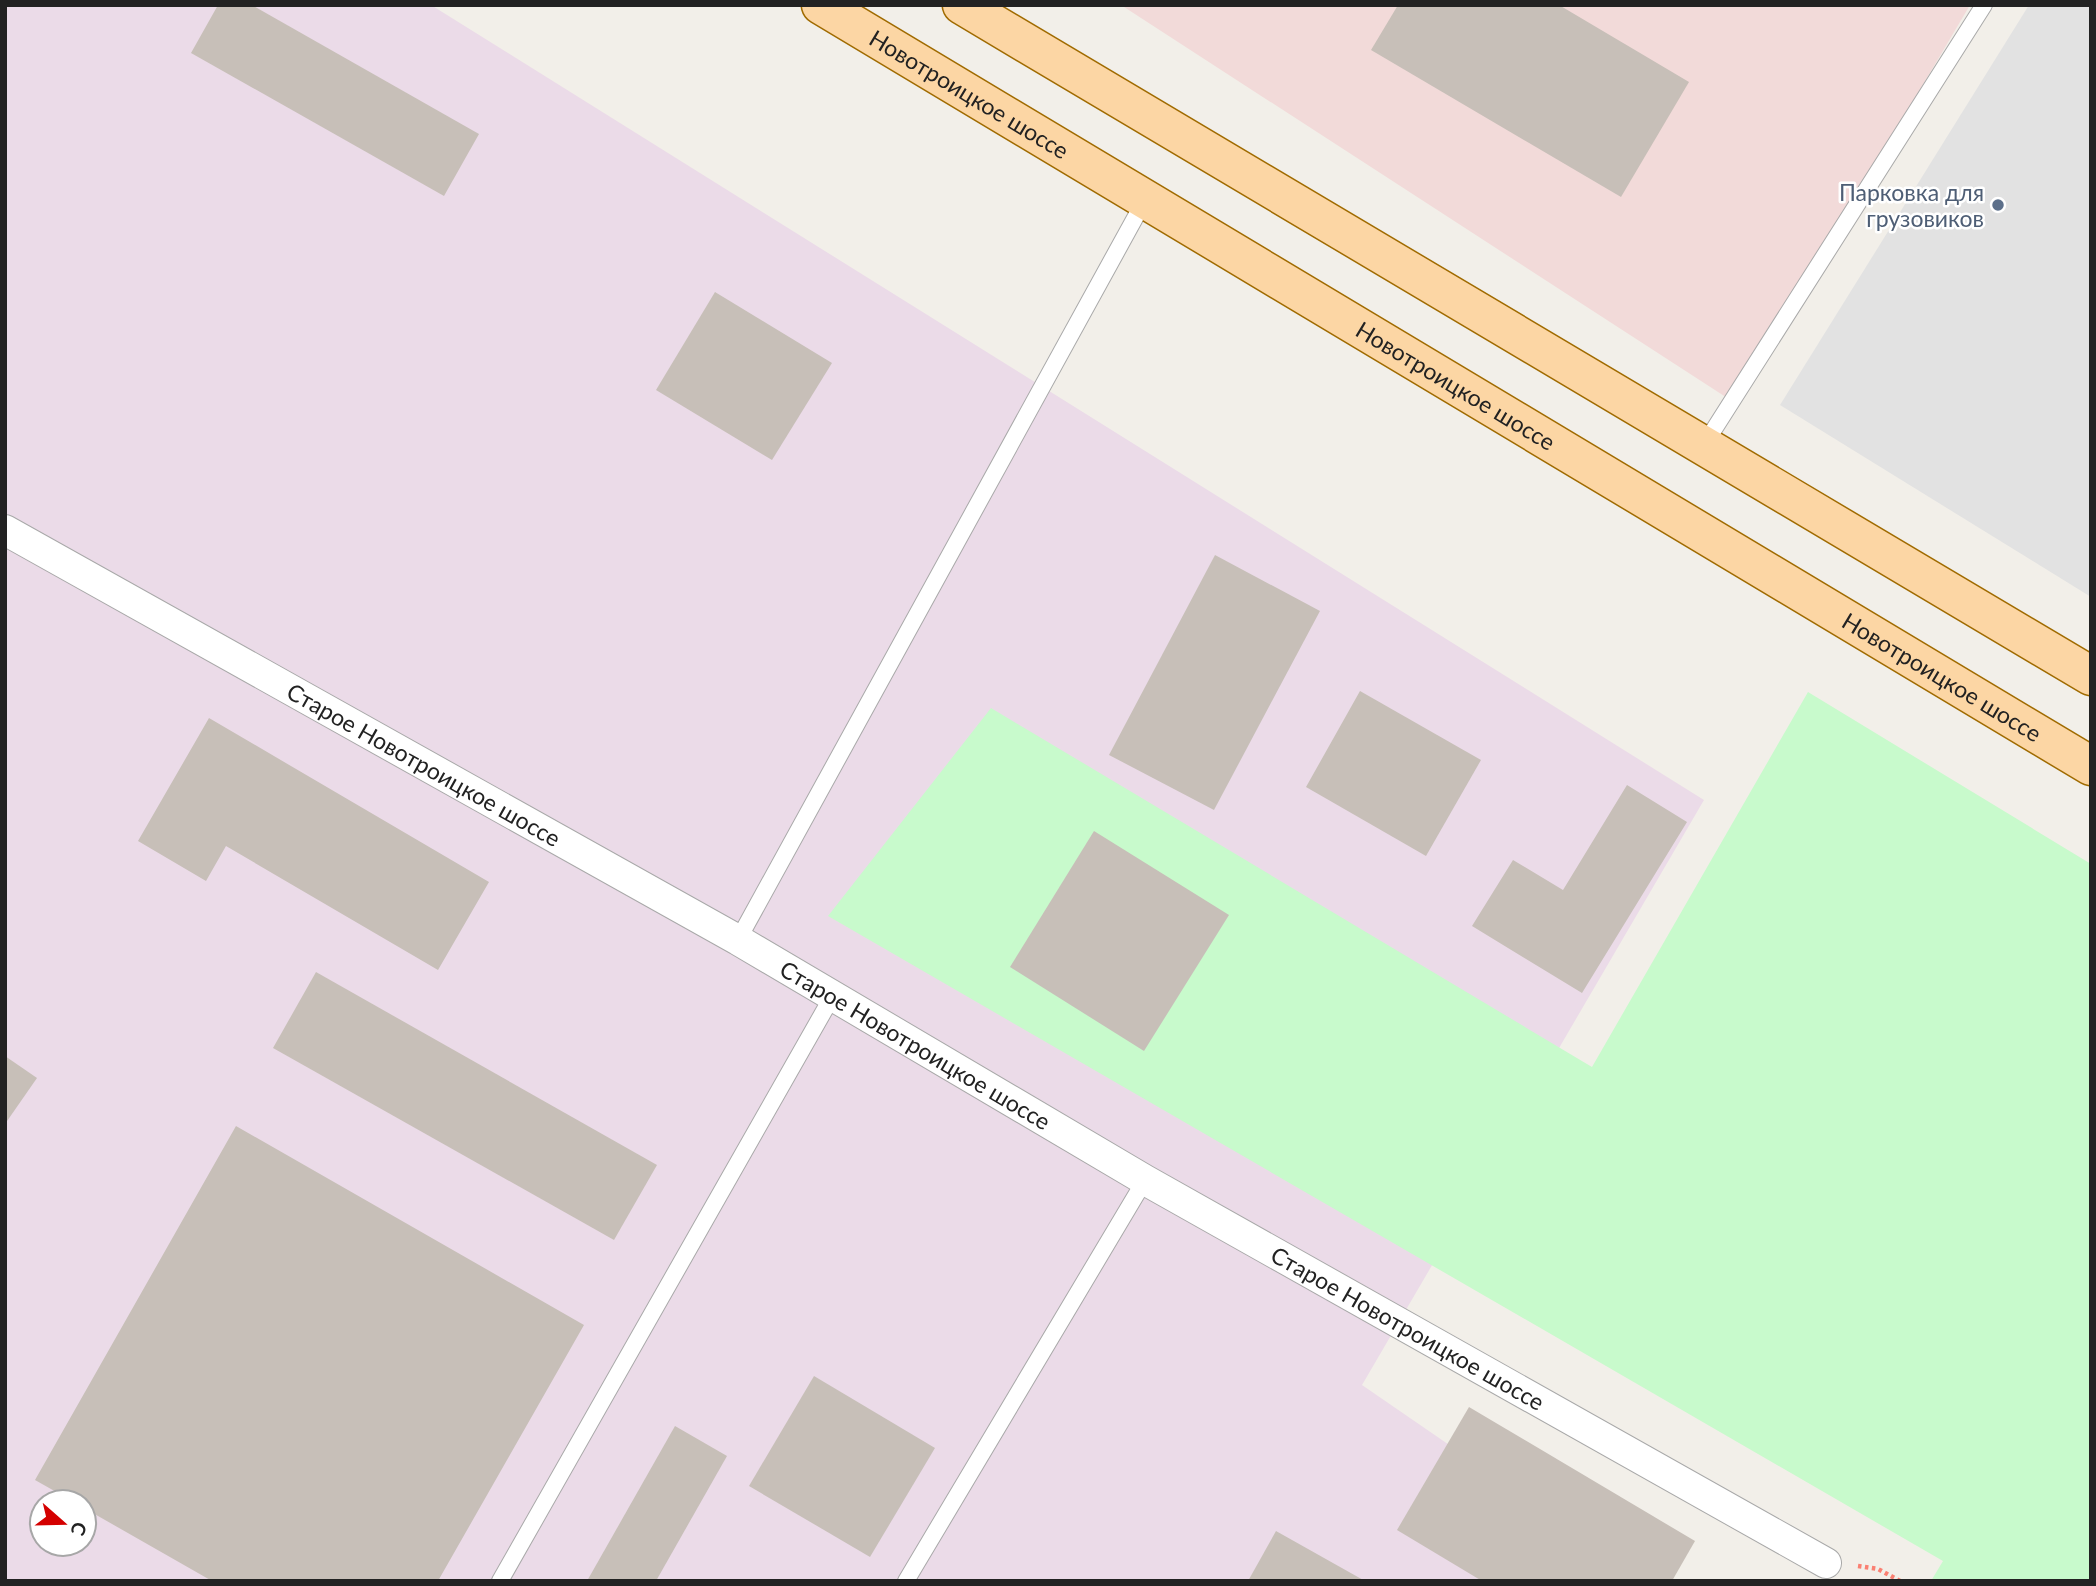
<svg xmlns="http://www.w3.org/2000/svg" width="2096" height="1586" viewBox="0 0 2096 1586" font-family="Lato,sans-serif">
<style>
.commercial{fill:#f2dad9}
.industrial{fill:#ebdbe8;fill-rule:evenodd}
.park{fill:#c8facc}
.parking{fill:#e2e2e2}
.building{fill:#c7bfb8}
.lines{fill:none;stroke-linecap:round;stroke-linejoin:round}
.service-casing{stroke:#a9a9a9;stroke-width:18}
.minor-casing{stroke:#a9a9a9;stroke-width:32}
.primary-casing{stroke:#a06b00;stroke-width:41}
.path{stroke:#fa8072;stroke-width:4.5;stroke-dasharray:3.5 3.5;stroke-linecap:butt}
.service{stroke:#fff;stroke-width:16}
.minor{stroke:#fff;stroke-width:30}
.primary{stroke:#fcd6a4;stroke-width:38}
.service-dot{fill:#5c6f8a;stroke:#fff;stroke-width:2.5}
.labels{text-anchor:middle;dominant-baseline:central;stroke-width:5;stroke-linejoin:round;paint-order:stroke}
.street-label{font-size:23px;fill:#222;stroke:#fff}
.service-label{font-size:23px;fill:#4e5e75;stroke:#fff;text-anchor:end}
</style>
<rect width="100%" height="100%" fill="#f2efe9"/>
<polygon class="commercial" points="1121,5 1970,5 1735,403"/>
<path class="industrial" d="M5,5H431L1704,800L1362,1385L1647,1581H5ZM42,1502H84V1544H42Z"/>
<polygon class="park" points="1808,692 2091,864 2091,1581 1931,1581 1943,1561 828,916 991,708 1592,1067"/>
<polygon class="parking" points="2029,5 2091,5 2091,597 1780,405"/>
<g class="building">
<polygon points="218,5 252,5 479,134 444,196 191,53"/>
<polygon points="1398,5 1559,5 1689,82 1621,197 1371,50"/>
<polygon points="715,292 832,363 772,460 656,390"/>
<polygon points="1215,555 1320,611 1214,810 1109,755"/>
<polygon points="1360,691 1481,760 1426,856 1306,787"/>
<polygon points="209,718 489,882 438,970 226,846 206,881 138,841"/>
<polygon points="1627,785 1687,822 1582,993 1472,926 1513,860 1563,890"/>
<polygon points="1094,831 1229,915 1144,1051 1010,967"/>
<polygon points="316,972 657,1165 614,1240 273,1048"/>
<polygon points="5,1056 37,1078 5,1124"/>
<polygon points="236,1126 584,1325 438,1581 212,1581 84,1508 84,1502 74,1502 35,1480"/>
<polygon points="814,1376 935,1448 870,1557 749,1486"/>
<polygon points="1469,1407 1695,1541 1672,1581 1482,1581 1397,1530"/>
<polygon points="675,1426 727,1456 656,1581 587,1581"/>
<polygon points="1276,1531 1365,1581 1248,1581"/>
</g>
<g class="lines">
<defs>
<g id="service">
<polyline points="1704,445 1984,5"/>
<polyline points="738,940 1146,198"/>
<polyline points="500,1581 832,997"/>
<polyline points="906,1581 1145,1180"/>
</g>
<g id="minor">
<path id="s1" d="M5,530L738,940L1145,1180L1826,1563"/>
</g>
<g id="primary">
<path id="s2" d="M821,5L2091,766"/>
<polyline points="962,5 2091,676"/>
</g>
</defs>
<use href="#service" class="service-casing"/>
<use href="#minor" class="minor-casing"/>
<use href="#primary" class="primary-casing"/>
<polyline class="path" points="1858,1566 1878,1569 1900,1581"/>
<use href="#service" class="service"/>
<use href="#minor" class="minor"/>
<use href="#primary" class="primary"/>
</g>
<circle class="service-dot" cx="1998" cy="205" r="7"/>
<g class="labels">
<g class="street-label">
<text stroke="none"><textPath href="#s2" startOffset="173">Новотроицкое шоссе</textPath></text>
<text stroke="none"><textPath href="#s2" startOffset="740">Новотроицкое шоссе</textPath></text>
<text stroke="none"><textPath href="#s2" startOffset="1307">Новотроицкое шоссе</textPath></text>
<text stroke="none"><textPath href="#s1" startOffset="480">Старое Новотроицкое шоссе</textPath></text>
<text stroke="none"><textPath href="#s1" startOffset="1046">Старое Новотроицкое шоссе</textPath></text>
<text stroke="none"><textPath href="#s1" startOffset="1614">Старое Новотроицкое шоссе</textPath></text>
</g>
<g class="service-label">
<text x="1984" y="192">Парковка для<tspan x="1984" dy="26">грузовиков</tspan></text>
</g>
</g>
<rect width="2096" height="1586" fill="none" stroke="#222222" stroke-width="14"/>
<g transform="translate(63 1523) rotate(110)"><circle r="33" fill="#ffffff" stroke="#a7a7a7" stroke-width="2"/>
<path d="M0-5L12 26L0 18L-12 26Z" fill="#d40000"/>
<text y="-10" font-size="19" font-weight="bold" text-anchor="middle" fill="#222222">С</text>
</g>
</svg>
